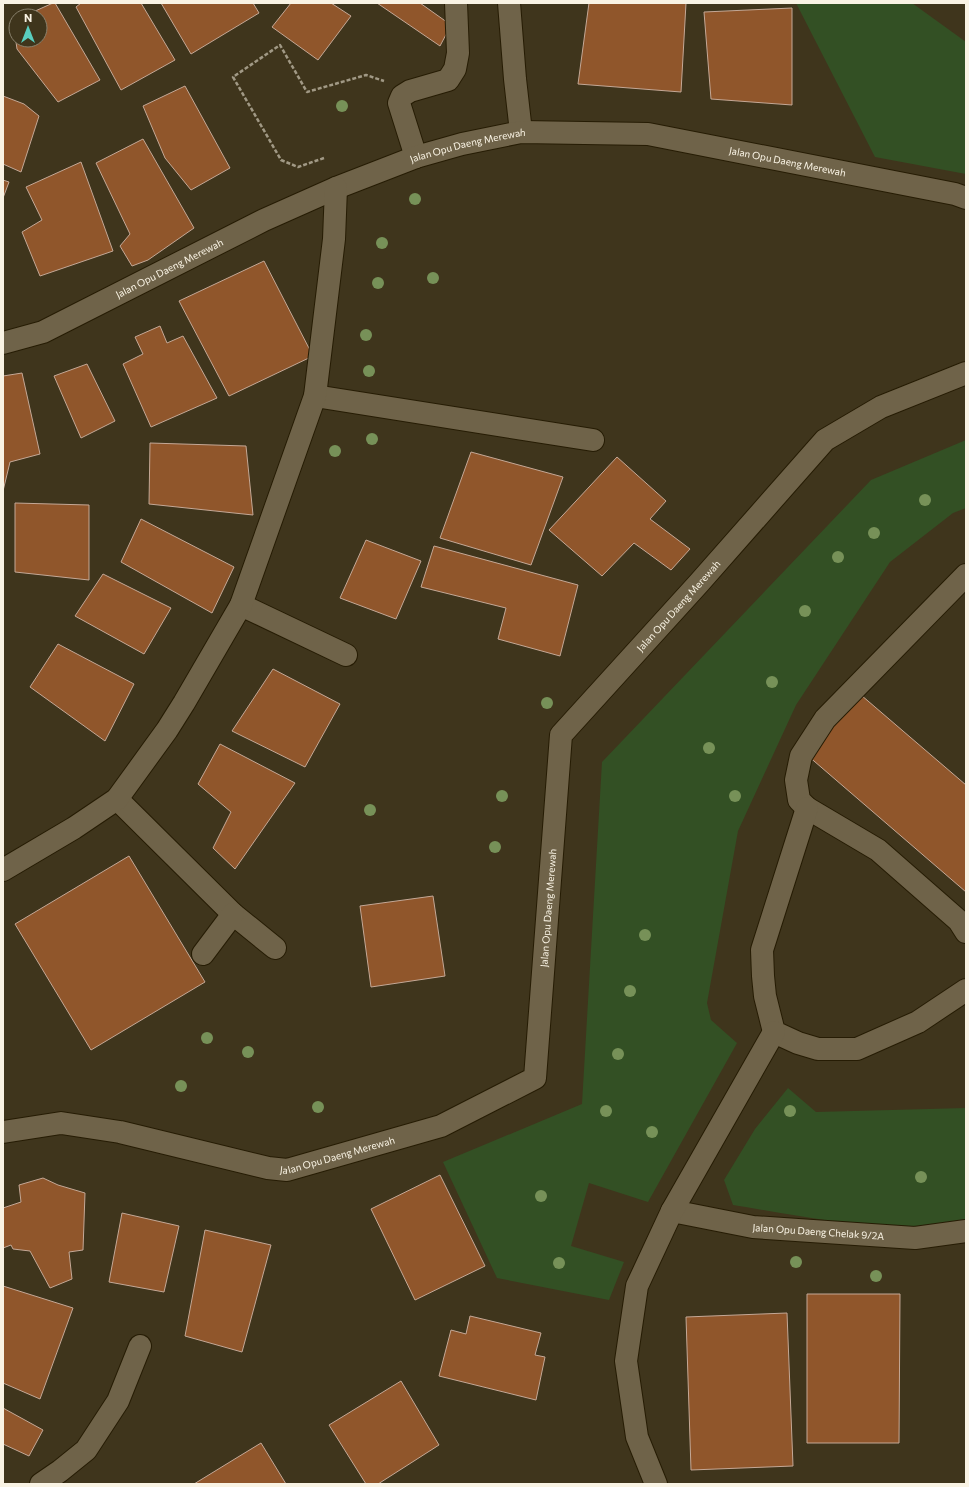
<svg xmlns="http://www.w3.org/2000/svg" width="969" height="1487" viewBox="0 0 969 1487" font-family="Commissioner,sans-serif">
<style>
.green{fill:#335024}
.building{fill:#90562b;stroke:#c4a896}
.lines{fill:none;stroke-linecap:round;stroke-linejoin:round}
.minor-casing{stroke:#261c04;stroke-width:24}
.path{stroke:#a19985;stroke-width:2.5;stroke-dasharray:4 2;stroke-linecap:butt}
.minor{stroke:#6f6349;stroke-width:22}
.tree{fill:#779158}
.labels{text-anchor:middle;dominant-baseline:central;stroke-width:3.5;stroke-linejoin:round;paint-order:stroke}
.street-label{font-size:10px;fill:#f9f3e4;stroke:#3f351c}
</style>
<rect width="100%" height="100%" fill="#3f351c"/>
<g class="green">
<polygon points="796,3 912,3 966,42 966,174 875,157"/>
<polygon points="966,440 966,508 953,513 890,562 796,705 738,831 707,1003 711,1020 737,1043 648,1202 589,1183 571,1246 624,1262 609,1300 497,1278 443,1162 582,1104 602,762 871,480"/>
<path d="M788,1088L816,1112L966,1108V1223C940,1226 913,1228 887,1226C835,1224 784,1213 733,1205L724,1180L755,1129Z"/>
</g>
<g class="building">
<polygon points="53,3 55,3 100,80 58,102 17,49 13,21 16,19 16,40 40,40 40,16 24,16"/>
<polygon points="81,3 141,3 175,60 121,90 76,7"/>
<polygon points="161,3 253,3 259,13 191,54"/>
<polygon points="291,3 331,3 351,16 318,60 272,27"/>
<polygon points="377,3 420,3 451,25 440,46"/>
<polygon points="589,3 686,3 681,92 578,84"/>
<polygon points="792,8 792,105 711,99 704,12"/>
<polygon points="185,86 230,168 191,190 165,158 143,106"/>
<polygon points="3,96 24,104 39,116 21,172 3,164"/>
<polygon points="143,139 194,228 148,260 132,266 120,246 130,234 96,163"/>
<polygon points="81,162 113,251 40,276 22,232 42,220 26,187"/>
<polygon points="3,180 9,182 3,198"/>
<polygon points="264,261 313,356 229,396 179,301"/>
<polygon points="160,326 167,343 183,336 217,398 151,427 123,364 143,354 135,337"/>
<polygon points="87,364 115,421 81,438 54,376"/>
<polygon points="22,373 40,454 10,462 3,491 3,376"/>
<polygon points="150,443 246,446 253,515 149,504"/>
<polygon points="471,452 563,477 531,565 440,538"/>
<polygon points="617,457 666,501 650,519 690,549 671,570 634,543 602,576 549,530"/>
<polygon points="15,503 89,505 89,580 15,572"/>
<polygon points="141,519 234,567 212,613 121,562"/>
<polygon points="366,540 421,561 396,619 340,598"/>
<polygon points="434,546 578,585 560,656 498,639 506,608 421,587"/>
<polygon points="103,574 171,608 144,654 75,616"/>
<polygon points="58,644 134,684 105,741 30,687"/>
<polygon points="273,669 340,704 305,767 232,731"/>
<polygon points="861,695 966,785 966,892 807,755"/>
<polygon points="220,744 295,783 235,869 213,848 231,812 198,784"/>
<polygon points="129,856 205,982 91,1050 15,924"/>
<polygon points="433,896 445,976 371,987 360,906"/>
<polygon points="440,1175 485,1266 415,1300 371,1209"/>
<polygon points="43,1178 58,1185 85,1193 83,1250 69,1252 72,1279 50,1288 30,1251 13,1249 11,1245 3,1248 3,1208 21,1202 19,1185"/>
<polygon points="122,1213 179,1226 164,1292 109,1282"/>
<polygon points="205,1230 271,1245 242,1352 185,1336"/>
<polygon points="3,1286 73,1308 40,1399 3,1383"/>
<polygon points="807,1294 900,1294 899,1443 807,1443"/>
<polygon points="787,1313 793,1466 691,1470 686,1317"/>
<polygon points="470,1316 541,1333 535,1355 545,1357 536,1400 439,1376 451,1330 466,1334"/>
<polygon points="401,1381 439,1445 378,1484 366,1484 329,1425"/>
<polygon points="3,1408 43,1430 29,1456 3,1444"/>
<polygon points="261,1443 286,1484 194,1484 238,1457"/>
</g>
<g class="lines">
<defs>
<g id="minor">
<polyline points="509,3 515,79 521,132"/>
<polyline points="416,157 399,103 402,96 410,91 448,80 455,69 458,53 456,3"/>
<path id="s1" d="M3,343L43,332L264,220L336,188L416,157L462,144L521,132L648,134L955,194L966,198"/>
<polyline points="315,396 593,440"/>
<polyline points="966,575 825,719 801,756 796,780 799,800 807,808 878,850 959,921 966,932"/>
<polyline points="241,605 346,655"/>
<polyline points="117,799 233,914 275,948"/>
<polyline points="807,808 762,950 763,976 765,996 774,1032 798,1043 818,1049 857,1049 918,1022 966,990"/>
<polyline points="3,870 74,828 117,799 167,730 184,703 241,605 315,396 334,239 336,188"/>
<polyline points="203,954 233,914"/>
<path id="s2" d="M3,1132L61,1123L120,1132L268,1168L287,1170L441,1126L535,1078L561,735L699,583L825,440L881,407L966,373"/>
<path id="s3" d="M672,1211L753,1227L915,1238L966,1231"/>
<polyline points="41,1484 60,1471 86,1450 118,1401 140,1346"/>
<polyline points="656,1484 637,1437 626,1361 637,1286 672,1211 774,1032"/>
</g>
</defs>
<use href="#minor" class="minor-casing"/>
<polyline class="path" points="324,158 298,167 281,160 233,77 280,45 307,92 366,75 384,81"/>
<use href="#minor" class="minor"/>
</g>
<g class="tree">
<circle cx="342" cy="106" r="6"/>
<circle cx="415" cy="199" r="6"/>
<circle cx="382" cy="243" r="6"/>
<circle cx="433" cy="278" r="6"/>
<circle cx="378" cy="283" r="6"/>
<circle cx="366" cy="335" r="6"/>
<circle cx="369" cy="371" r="6"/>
<circle cx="372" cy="439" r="6"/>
<circle cx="335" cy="451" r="6"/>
<circle cx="925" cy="500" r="6"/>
<circle cx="874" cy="533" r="6"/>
<circle cx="838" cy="557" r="6"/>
<circle cx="805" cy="611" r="6"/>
<circle cx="772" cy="682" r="6"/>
<circle cx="547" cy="703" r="6"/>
<circle cx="709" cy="748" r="6"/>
<circle cx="502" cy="796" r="6"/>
<circle cx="735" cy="796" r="6"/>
<circle cx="370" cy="810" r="6"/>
<circle cx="495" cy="847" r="6"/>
<circle cx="645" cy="935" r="6"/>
<circle cx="630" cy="991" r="6"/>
<circle cx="207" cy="1038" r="6"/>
<circle cx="248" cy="1052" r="6"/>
<circle cx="618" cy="1054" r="6"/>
<circle cx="181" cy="1086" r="6"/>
<circle cx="318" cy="1107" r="6"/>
<circle cx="606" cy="1111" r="6"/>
<circle cx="790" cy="1111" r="6"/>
<circle cx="652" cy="1132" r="6"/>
<circle cx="921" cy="1177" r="6"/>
<circle cx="541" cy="1196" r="6"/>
<circle cx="796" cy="1262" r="6"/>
<circle cx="559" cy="1263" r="6"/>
<circle cx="876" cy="1276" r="6"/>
</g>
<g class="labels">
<g class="street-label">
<text stroke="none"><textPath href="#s1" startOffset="507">Jalan Opu Daeng Merewah</textPath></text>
<text stroke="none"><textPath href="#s1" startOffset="831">Jalan Opu Daeng Merewah</textPath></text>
<text stroke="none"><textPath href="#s1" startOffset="183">Jalan Opu Daeng Merewah</textPath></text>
<text stroke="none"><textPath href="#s2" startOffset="1074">Jalan Opu Daeng Merewah</textPath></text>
<text stroke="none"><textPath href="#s2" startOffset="726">Jalan Opu Daeng Merewah</textPath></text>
<text stroke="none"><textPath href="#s2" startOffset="342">Jalan Opu Daeng Merewah</textPath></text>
<text stroke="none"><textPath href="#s3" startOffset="148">Jalan Opu Daeng Chelak 9/2A</textPath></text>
</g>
</g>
<rect width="969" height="1487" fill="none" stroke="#f9f3e4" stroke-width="8"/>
<g transform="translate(28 28)"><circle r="19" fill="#3f351c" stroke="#89816c"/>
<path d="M0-3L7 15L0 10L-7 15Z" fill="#59cebe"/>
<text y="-6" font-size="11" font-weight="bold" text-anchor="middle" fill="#f9f3e4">N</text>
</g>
</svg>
